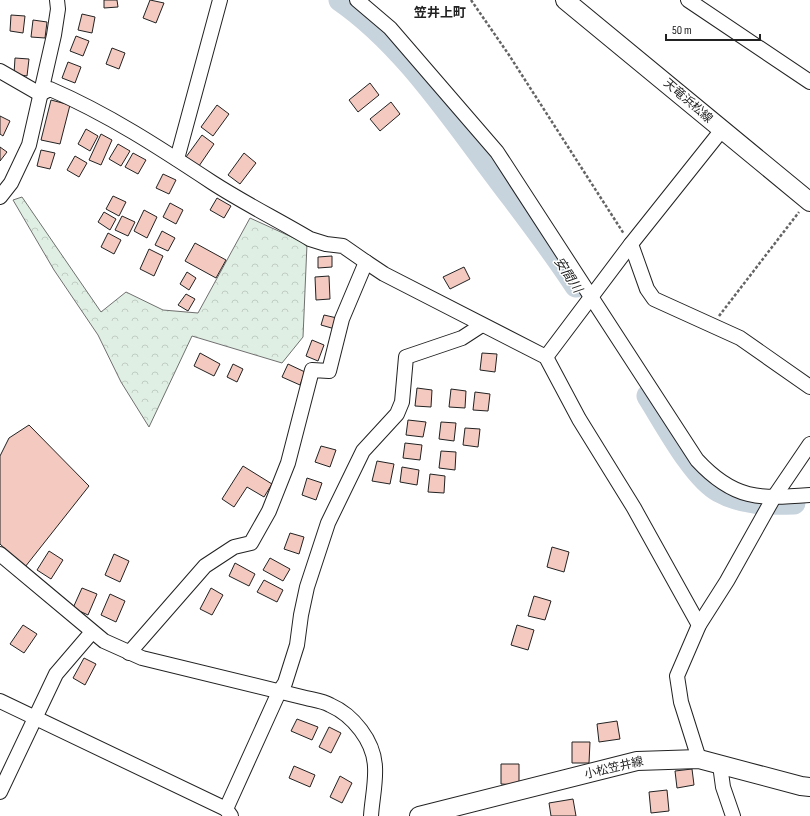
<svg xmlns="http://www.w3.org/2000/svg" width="810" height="816" viewBox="0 0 810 816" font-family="'Sofia Sans Condensed','Noto Sans JP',sans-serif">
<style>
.forest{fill:url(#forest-crowns);stroke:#6f6f6f}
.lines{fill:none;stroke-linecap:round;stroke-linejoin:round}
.river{stroke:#c7d3dd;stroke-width:23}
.building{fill:#f3c9c0;stroke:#222}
.minor-casing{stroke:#222;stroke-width:16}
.major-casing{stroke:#222;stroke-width:20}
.path{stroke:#646464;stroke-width:2.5;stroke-dasharray:3 2;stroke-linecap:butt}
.minor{stroke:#fff;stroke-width:14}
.major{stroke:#fff;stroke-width:18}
.labels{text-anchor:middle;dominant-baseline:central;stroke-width:3;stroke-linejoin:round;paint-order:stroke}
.street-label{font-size:12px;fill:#222;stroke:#fff}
.neighbourhood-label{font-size:13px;font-weight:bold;fill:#222;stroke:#fff}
.water-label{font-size:13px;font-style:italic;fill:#222;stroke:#fff}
</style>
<defs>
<pattern id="forest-crowns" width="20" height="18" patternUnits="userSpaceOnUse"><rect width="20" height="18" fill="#e0efe3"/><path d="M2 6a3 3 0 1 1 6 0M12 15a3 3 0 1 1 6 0" fill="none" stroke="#c0cdc2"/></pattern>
</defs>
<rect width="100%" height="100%" fill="#fff"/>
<polygon class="forest" points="22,197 101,312 126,292 163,310 198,313 250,218 307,244 303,337 282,363 192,336 149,427 121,382 98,335 54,270 13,200"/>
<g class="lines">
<g class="river">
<path d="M340,0C399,41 443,105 485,161C516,203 548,243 576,286"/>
<path d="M648,396C664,421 694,478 719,491C742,504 769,504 794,503"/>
</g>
</g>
<g class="building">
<polygon points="104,0 117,0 118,7 104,8"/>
<polygon points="150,0 164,3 156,23 143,18"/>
<polygon points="82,14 95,17 92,33 78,30"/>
<polygon points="11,15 25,16 23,33 10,31"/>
<polygon points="33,20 47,22 45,38 31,37"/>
<polygon points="76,36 89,41 83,56 70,51"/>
<polygon points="112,48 125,53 119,69 106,64"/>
<polygon points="15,58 29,59 27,76 14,74"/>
<polygon points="68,62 81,67 75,83 62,78"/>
<polygon points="370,83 379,95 358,112 349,100"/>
<polygon points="51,100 70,105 60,144 41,140"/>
<polygon points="391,102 400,114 380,131 370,119"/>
<polygon points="217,105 229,114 213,136 201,127"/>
<polygon points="0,116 10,121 3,136 0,134"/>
<polygon points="86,129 98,136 90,151 78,144"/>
<polygon points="101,134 112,140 101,165 89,160"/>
<polygon points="202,135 214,144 199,166 186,157"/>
<polygon points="118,144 130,151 121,166 109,159"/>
<polygon points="0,147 7,152 0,161"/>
<polygon points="41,150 55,153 50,169 37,166"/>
<polygon points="133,153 146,160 138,174 125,167"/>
<polygon points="244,153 256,163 240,184 228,175"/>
<polygon points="75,156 87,163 79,177 67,170"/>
<polygon points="163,174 176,180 169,194 156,188"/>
<polygon points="113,196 126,202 119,216 106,209"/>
<polygon points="217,198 231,206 224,218 210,210"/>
<polygon points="170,203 183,210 176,224 163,217"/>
<polygon points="144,210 157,217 147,238 134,231"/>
<polygon points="104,212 116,219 110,230 98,222"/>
<polygon points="122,216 135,222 128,236 115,230"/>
<polygon points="162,231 175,238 168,251 155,245"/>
<polygon points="108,233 121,240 114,254 101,247"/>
<polygon points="195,243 226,260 216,278 185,261"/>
<polygon points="149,249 163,256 154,276 140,269"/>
<polygon points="332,256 332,267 318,268 318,257"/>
<polygon points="464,267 470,279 450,289 443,277"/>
<polygon points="187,272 196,278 189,290 180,284"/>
<polygon points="329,276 330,299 316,300 315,277"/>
<polygon points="186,294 195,299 188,311 178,305"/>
<polygon points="324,315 337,318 335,329 321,325"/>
<polygon points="312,340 324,345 318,361 306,356"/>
<polygon points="200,353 220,364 214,376 194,366"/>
<polygon points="482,353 497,354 495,372 480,370"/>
<polygon points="233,364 243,369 237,382 227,377"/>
<polygon points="288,364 305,372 300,385 282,377"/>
<polygon points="417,388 432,390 431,407 415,406"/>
<polygon points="451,389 466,391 465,408 449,407"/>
<polygon points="475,392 490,394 488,411 473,410"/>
<polygon points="408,420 426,422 423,437 406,435"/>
<polygon points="441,422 456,423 454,441 439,439"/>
<polygon points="29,425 89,486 25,567 0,544 0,456 9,438"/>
<polygon points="465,428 480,429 478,447 463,445"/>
<polygon points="405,443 422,445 420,460 403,458"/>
<polygon points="321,446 336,450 330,467 315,462"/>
<polygon points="441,451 456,452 455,470 439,468"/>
<polygon points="377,461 394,464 390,484 372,481"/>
<polygon points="243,466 272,484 264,497 247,487 234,507 222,499"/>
<polygon points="402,467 419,470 417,485 400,482"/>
<polygon points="430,474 445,476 444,493 428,492"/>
<polygon points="307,478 322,483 316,500 302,495"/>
<polygon points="290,533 304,537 299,554 284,549"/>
<polygon points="552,547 569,552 564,572 547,567"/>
<polygon points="49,551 63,560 51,579 37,570"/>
<polygon points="114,554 129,561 120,582 105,575"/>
<polygon points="270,558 290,569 283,581 263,570"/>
<polygon points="235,563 255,574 249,586 229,576"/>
<polygon points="264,580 283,590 277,602 257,592"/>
<polygon points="82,588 97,594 88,615 73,608"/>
<polygon points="211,588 223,595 212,615 200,609"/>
<polygon points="110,594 125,601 116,622 101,615"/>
<polygon points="534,596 551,601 545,620 528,616"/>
<polygon points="23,625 37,634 24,653 10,644"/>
<polygon points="517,625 534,630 528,650 511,645"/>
<polygon points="84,658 96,664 85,685 73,678"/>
<polygon points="297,719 318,727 312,740 291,731"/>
<polygon points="617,721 620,739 599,742 597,724"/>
<polygon points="329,727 341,733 331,753 319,747"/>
<polygon points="572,742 590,742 589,763 572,763"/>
<polygon points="501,764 519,764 519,785 501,784"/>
<polygon points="294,766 315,775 310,787 289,778"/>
<polygon points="692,769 694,785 677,788 675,771"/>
<polygon points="340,776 352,783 342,803 330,797"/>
<polygon points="667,790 669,811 651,813 649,792"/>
<polygon points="573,799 576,816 551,816 549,803"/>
</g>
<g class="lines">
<defs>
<g id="minor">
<path d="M357,0L390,28L497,152L697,460C734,500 759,499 810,495"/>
<polyline points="688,0 810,82"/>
<path d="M0,71L40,94L50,89C108,114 160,148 213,183C244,203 278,220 310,239L326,244L343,246L366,262"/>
<polyline points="177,159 220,0"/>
<polyline points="0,197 11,183 29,145 54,35 58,9 57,0"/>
<polyline points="631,244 647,289 654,299 740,338 810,387"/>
<polyline points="546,357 631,244 721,131"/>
<path d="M0,554L104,641L142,658L306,698C314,700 323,701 330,705C353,715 374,741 375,767C376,783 372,800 371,816"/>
<polyline points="129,653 205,566 234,547 251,543 269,511 288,463 312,370 329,371 342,319 366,262 384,274 546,357 579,419 634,508 699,625"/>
<polyline points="0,701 226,809 231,816"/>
<polyline points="699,759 681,702 677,676 699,625 727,581 774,497 810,444"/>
<polyline points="720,765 723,787 733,816"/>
<polyline points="0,792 56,674 92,632"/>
<polyline points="226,809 279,692 285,683 297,645 301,615 307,587 328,523 363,451 397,414 402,402 406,357 462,338 482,325"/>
</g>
<g id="major">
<polyline points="565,0 810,202"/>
<polyline points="419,816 637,761 699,759 801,786 810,787"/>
</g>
</defs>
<use href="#minor" class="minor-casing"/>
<use href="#major" class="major-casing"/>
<g class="path">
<polyline points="471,0 509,55 624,234"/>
<polyline points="719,316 799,212"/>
</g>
<use href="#minor" class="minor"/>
<use href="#major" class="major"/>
</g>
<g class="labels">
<g class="street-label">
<text transform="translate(688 101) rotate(41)">天竜浜松線</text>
<text transform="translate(614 768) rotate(-13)">小松笠井線</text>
</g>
<g class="neighbourhood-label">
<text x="440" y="13">笠井上町</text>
</g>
<g class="water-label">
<text transform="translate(568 275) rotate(57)">安間川</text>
</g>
</g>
<path d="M666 34v6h94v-6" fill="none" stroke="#222222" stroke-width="2"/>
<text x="672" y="34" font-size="12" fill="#222222" stroke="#ffffff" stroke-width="3" paint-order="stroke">50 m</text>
</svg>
